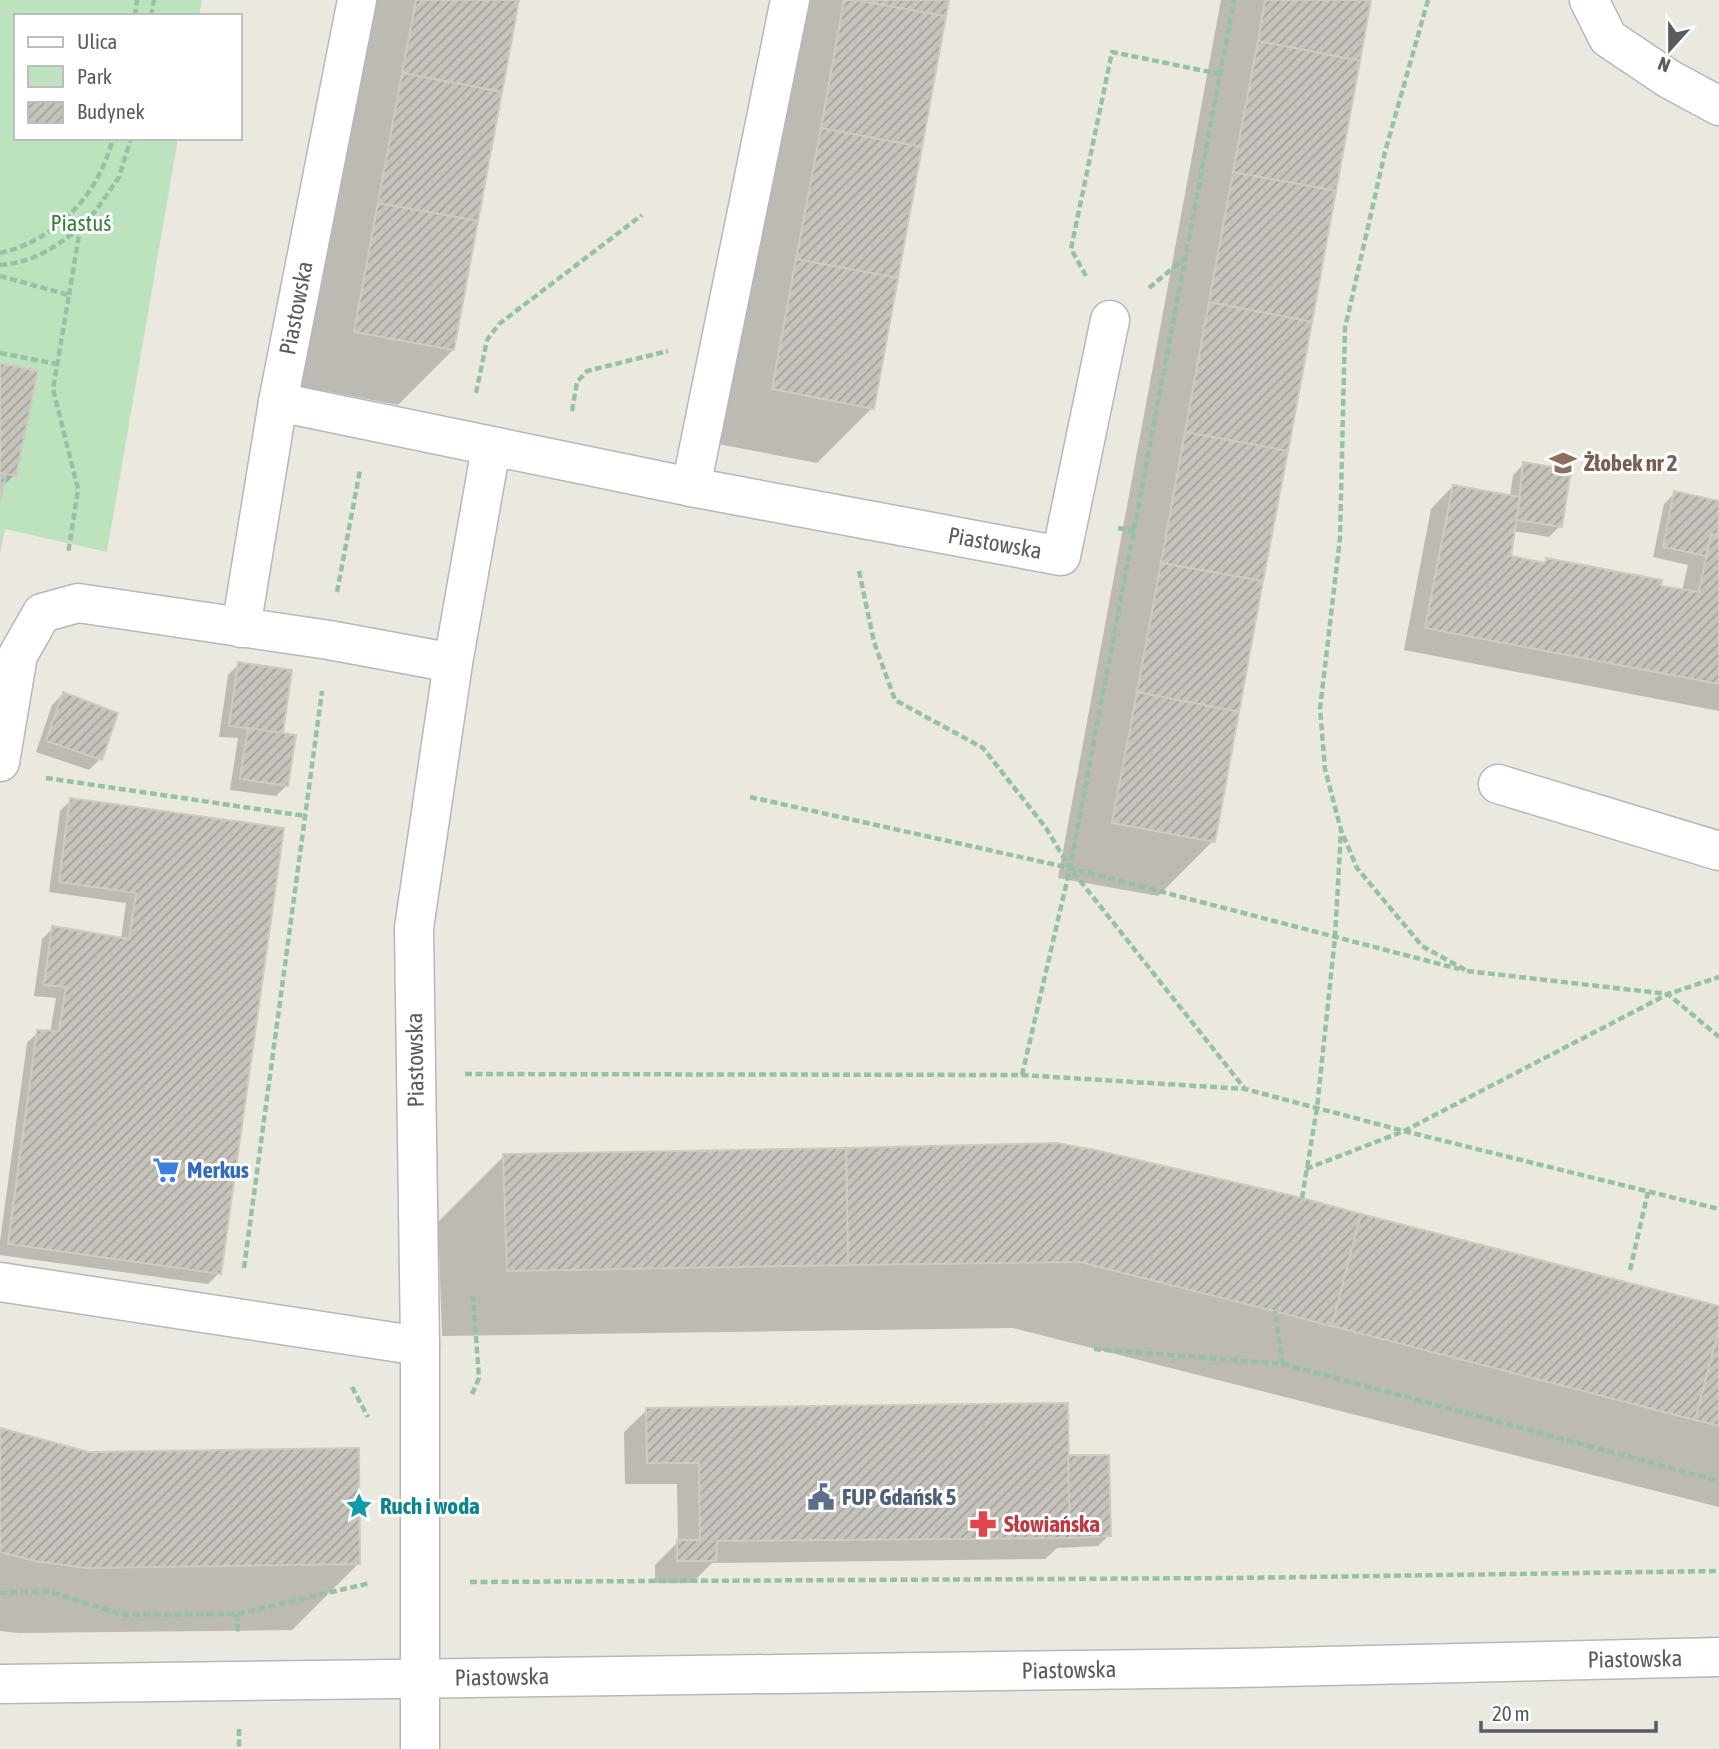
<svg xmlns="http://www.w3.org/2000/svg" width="1719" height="1749" viewBox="0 0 1719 1749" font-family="'Asap Condensed',sans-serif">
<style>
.park{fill:#bce2be}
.shadow{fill:#0003}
.building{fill:url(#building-hatch);stroke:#cfcbbe;stroke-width:2}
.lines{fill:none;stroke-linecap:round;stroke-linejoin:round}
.minor-casing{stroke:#b5b7bc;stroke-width:41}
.path{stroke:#95c2a5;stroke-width:4.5;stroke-dasharray:7 3.5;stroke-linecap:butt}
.minor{stroke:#fff;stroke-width:38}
.labels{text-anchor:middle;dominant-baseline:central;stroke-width:6;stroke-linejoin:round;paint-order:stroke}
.park-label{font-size:23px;fill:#37803f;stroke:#fff}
.street-label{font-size:23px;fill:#585b60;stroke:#fff}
.education-label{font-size:23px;font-weight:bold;fill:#785e54;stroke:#fff;text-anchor:start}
.shop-label{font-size:23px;font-weight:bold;fill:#366cbe;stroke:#fff;text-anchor:start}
.service-label{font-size:23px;font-weight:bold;fill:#4e5e75;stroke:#fff;text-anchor:start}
.culture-label{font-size:23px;font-weight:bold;fill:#0d838f;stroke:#fff;text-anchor:start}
.health-label{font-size:23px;font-weight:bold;fill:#be3a42;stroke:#fff;text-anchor:start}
</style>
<defs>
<pattern id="building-hatch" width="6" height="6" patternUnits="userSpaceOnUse" patternTransform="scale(1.75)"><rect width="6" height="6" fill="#c6c3bc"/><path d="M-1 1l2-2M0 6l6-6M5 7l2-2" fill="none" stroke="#a4a19c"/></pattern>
</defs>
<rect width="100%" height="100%" fill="#ebe9df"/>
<polygon class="park" points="0,0 202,0 199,16 16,16 16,138 178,138 107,552 5,529 0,554"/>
<g class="shadow">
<polygon points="371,0 517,0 453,350 398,405 300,386"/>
<polygon points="800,0 948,0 872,408 817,463 718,444"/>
<polygon points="1221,0 1370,0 1213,841 1158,896 1058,878"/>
<polygon points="0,365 14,475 1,488 0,494"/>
<polygon points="1524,464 1560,526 1549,537 1513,531 1509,557 1543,564 1547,560 1682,591 1688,565 1653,557 1664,504 1675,493 1719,502 1716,537 1719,537 1719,711 1404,650 1431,509 1453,486 1510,497 1513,475"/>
<polygon points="239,664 290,672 281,735 287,785 276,796 230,790 238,738 219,737 228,675"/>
<polygon points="63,694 100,759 89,770 36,752 52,705"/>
<polygon points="71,800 282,829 219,1273 208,1284 0,1255 0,1241 27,1043 38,1032 50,1033 56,998 34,996 42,939 53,928 121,939 126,903 49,892 60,811"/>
<polygon points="504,1156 1719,1308 1719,1507 1013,1328 442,1336 438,1222"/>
<polygon points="647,1410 1067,1457 1109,1535 1098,1546 1057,1548 1045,1559 712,1563 692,1583 655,1583 655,1565 678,1542 677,1484 625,1484 624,1432"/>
<polygon points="0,1430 358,1564 292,1630 19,1633 0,1631"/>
</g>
<g class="building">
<polygon points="416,0 519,0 502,92 402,73"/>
<polygon points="844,0 856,0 946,16 922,147 821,128"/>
<polygon points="856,0 949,0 946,16"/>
<polygon points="1265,0 1371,0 1360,61 1258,41"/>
<polygon points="1258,41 1360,61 1336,191 1233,172"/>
<polygon points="402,73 502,92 478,221 378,203"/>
<polygon points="821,128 922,147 898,278 796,259"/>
<polygon points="1233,172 1336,191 1312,322 1209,302"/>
<polygon points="378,203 478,221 454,350 354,332"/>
<polygon points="796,259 898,278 874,409 772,389"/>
<polygon points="1209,302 1312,322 1288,451 1185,432"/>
<polygon points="0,363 38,371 16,476 0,473"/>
<polygon points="1185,432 1288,451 1263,581 1161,563"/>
<polygon points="1523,462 1571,470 1562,527 1517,520"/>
<polygon points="0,473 6,474 0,502"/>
<polygon points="1453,485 1520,497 1511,556 1545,563 1546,558 1662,580 1661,586 1699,592 1711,534 1719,536 1719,684 1425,628"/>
<polygon points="1674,491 1719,501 1718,535 1711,534 1706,556 1663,547"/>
<polygon points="1161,563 1263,581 1239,712 1137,692"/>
<polygon points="238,662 292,670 283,733 229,726"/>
<polygon points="63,692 118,713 102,760 46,741"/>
<polygon points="1137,692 1239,712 1215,842 1112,823"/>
<polygon points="248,728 296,735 288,786 240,779"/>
<polygon points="70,798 284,828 221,1274 8,1244 37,1030 59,1031 66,987 44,985 52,926 129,939 136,893 59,882"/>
<polygon points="1057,1143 1095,1150 1302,1198 1361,1214 1332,1326 1080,1262 848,1265 846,1148"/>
<polygon points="846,1148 848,1265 507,1271 503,1154"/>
<polygon points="1361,1214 1719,1306 1719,1329 1695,1420 1332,1326"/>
<polygon points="1719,1329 1719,1426 1695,1420"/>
<polygon points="1068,1403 1070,1538 717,1541 716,1561 677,1561 677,1540 700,1540 699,1463 647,1463 646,1408"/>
<polygon points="0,1428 89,1452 359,1448 360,1564 86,1568 35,1561 0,1552"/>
<polygon points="1068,1455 1109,1455 1111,1536 1070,1538"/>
</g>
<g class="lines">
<defs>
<g id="minor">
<polyline points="1589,0 1608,38 1669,79 1719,106"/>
<polyline points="278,402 691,487 790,0"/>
<polyline points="691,487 1061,556 1110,320"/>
<polyline points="241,628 278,402 357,0"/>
<polyline points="0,762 18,655 42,613 78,603 329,640 453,663"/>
<polyline points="1498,784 1719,851"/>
<polyline points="0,1282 420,1346"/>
<polyline points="0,1684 1236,1668 1719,1657"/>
<polyline points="420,1749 420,1346 414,928 453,663 491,448"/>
</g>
</defs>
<use href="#minor" class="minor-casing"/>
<g class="path">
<polyline points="1428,0 1385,152 1345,328 1340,538 1320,709 1325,769 1341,830 1357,868 1422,946 1467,971"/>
<polyline points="135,16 137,0"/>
<polyline points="151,16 154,0"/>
<path d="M0,253C57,240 99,194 113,138"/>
<path d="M0,265C34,262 52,249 79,229"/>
<polyline points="0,276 69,295 53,389 78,489 68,554"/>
<polyline points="1086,276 1071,249 1112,52 1220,74"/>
<polyline points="1149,288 1185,258"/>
<polyline points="69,295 80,229 97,209 119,177 131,138"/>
<polyline points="0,353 57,364"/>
<polyline points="476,393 487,340 499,324 642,215"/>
<polyline points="572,411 577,382 587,371 668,351"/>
<polyline points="1118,528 1135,531"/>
<polyline points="859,571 874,642 895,700 983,748 1046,828 1070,868 1245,1089"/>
<polyline points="337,592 360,470"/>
<polyline points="46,778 305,816"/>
<polyline points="750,797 1070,868 1459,969"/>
<polyline points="1467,971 1668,994 1719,1037"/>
<polyline points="465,1074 1022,1075 1245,1089 1404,1131 1719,1209"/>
<polyline points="1022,1075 1070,868 1234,0"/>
<polyline points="1306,1169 1404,1131 1668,994 1719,977"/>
<polyline points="1302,1198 1317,1108 1335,937 1341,831"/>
<polyline points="244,1268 322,691"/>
<polyline points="1630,1270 1648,1192"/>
<polyline points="1094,1349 1283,1364 1275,1311"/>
<polyline points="1283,1364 1719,1481"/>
<polyline points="352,1387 368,1417"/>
<polyline points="472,1394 479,1378 473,1296"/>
<polyline points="470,1582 1237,1578 1719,1571"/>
<polyline points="0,1593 46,1591 124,1615 237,1614 370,1583"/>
<polyline points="237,1614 238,1633"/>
<polyline points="239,1729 239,1749"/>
</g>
<use href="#minor" class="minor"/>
</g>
<defs>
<symbol id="school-bare" viewBox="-9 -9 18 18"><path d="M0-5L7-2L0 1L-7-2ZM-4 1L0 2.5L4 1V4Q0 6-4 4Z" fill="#8d6e63" stroke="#fff" stroke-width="2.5" paint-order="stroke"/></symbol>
<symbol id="supermarket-bare" viewBox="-9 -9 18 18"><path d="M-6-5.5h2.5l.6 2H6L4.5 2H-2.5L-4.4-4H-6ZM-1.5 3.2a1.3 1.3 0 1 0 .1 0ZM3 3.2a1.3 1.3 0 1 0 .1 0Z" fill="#3f7fe0" stroke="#fff" stroke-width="2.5" paint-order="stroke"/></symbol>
<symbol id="civic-bare" viewBox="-9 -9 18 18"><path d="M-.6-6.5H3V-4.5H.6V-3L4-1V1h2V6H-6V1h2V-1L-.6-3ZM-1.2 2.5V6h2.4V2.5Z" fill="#5c6f8a" stroke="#fff" stroke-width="2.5" paint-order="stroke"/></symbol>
<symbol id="sight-bare" viewBox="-9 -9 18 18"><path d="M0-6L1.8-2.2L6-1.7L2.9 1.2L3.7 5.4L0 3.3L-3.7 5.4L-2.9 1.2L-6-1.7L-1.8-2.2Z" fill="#0f9aa8" stroke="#fff" stroke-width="2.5" paint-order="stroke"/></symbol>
<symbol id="pharmacy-bare" viewBox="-9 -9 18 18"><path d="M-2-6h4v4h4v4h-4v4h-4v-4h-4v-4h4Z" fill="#e0444e" stroke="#fff" stroke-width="2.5" paint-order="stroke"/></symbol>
</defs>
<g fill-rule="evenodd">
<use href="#school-bare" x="1544" y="444" width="38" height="38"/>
<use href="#supermarket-bare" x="147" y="1151" width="38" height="38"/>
<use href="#civic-bare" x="802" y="1478" width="38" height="38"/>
<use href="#sight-bare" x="340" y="1487" width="38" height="38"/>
<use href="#pharmacy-bare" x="964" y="1505" width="38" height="38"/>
</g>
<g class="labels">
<g class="park-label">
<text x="81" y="223">Piastuś</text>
</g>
<g class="street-label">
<text transform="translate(296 308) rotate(-79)">Piastowska</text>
<text transform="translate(995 543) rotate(10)">Piastowska</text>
<text transform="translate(415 1060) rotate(-91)">Piastowska</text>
<text transform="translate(1635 1659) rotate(-1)">Piastowska</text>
<text transform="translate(1069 1670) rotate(-1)">Piastowska</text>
<text transform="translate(502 1677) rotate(-1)">Piastowska</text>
</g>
<g class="education-label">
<text x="1584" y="463">Żłobek nr 2</text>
</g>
<g class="shop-label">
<text x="187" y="1170">Merkus</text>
</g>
<g class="service-label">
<text x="842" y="1497">FUP Gdańsk 5</text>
</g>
<g class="culture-label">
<text x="380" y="1506">Ruch i woda</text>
</g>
<g class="health-label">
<text x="1004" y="1524">Słowiańska</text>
</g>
</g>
<rect x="14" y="14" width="228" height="126" fill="#ffffff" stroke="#bcbdbf" stroke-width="2"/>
<rect x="28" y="37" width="35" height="10" fill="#ffffff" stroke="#bcbdbf" stroke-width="2"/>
<text x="77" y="49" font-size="21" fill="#585b60">Ulica</text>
<rect x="28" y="66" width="35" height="21" fill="#bce2be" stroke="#bcbdbf" stroke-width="2"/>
<text x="77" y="84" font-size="21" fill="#585b60">Park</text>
<rect x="28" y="102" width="35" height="21" fill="url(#building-hatch)" stroke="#bcbdbf" stroke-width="2"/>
<text x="77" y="119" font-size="21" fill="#585b60">Budynek</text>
<g transform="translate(1670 49) rotate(201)" stroke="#ffffff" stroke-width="5" paint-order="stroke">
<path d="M0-5L12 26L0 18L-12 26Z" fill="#585b60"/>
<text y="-10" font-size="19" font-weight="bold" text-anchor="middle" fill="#585b60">N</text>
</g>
<path d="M1481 1721v10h175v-10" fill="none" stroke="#585b60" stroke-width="3.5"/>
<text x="1492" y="1721" font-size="21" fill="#585b60" stroke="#ffffff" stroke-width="5" paint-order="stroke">20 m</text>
</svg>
